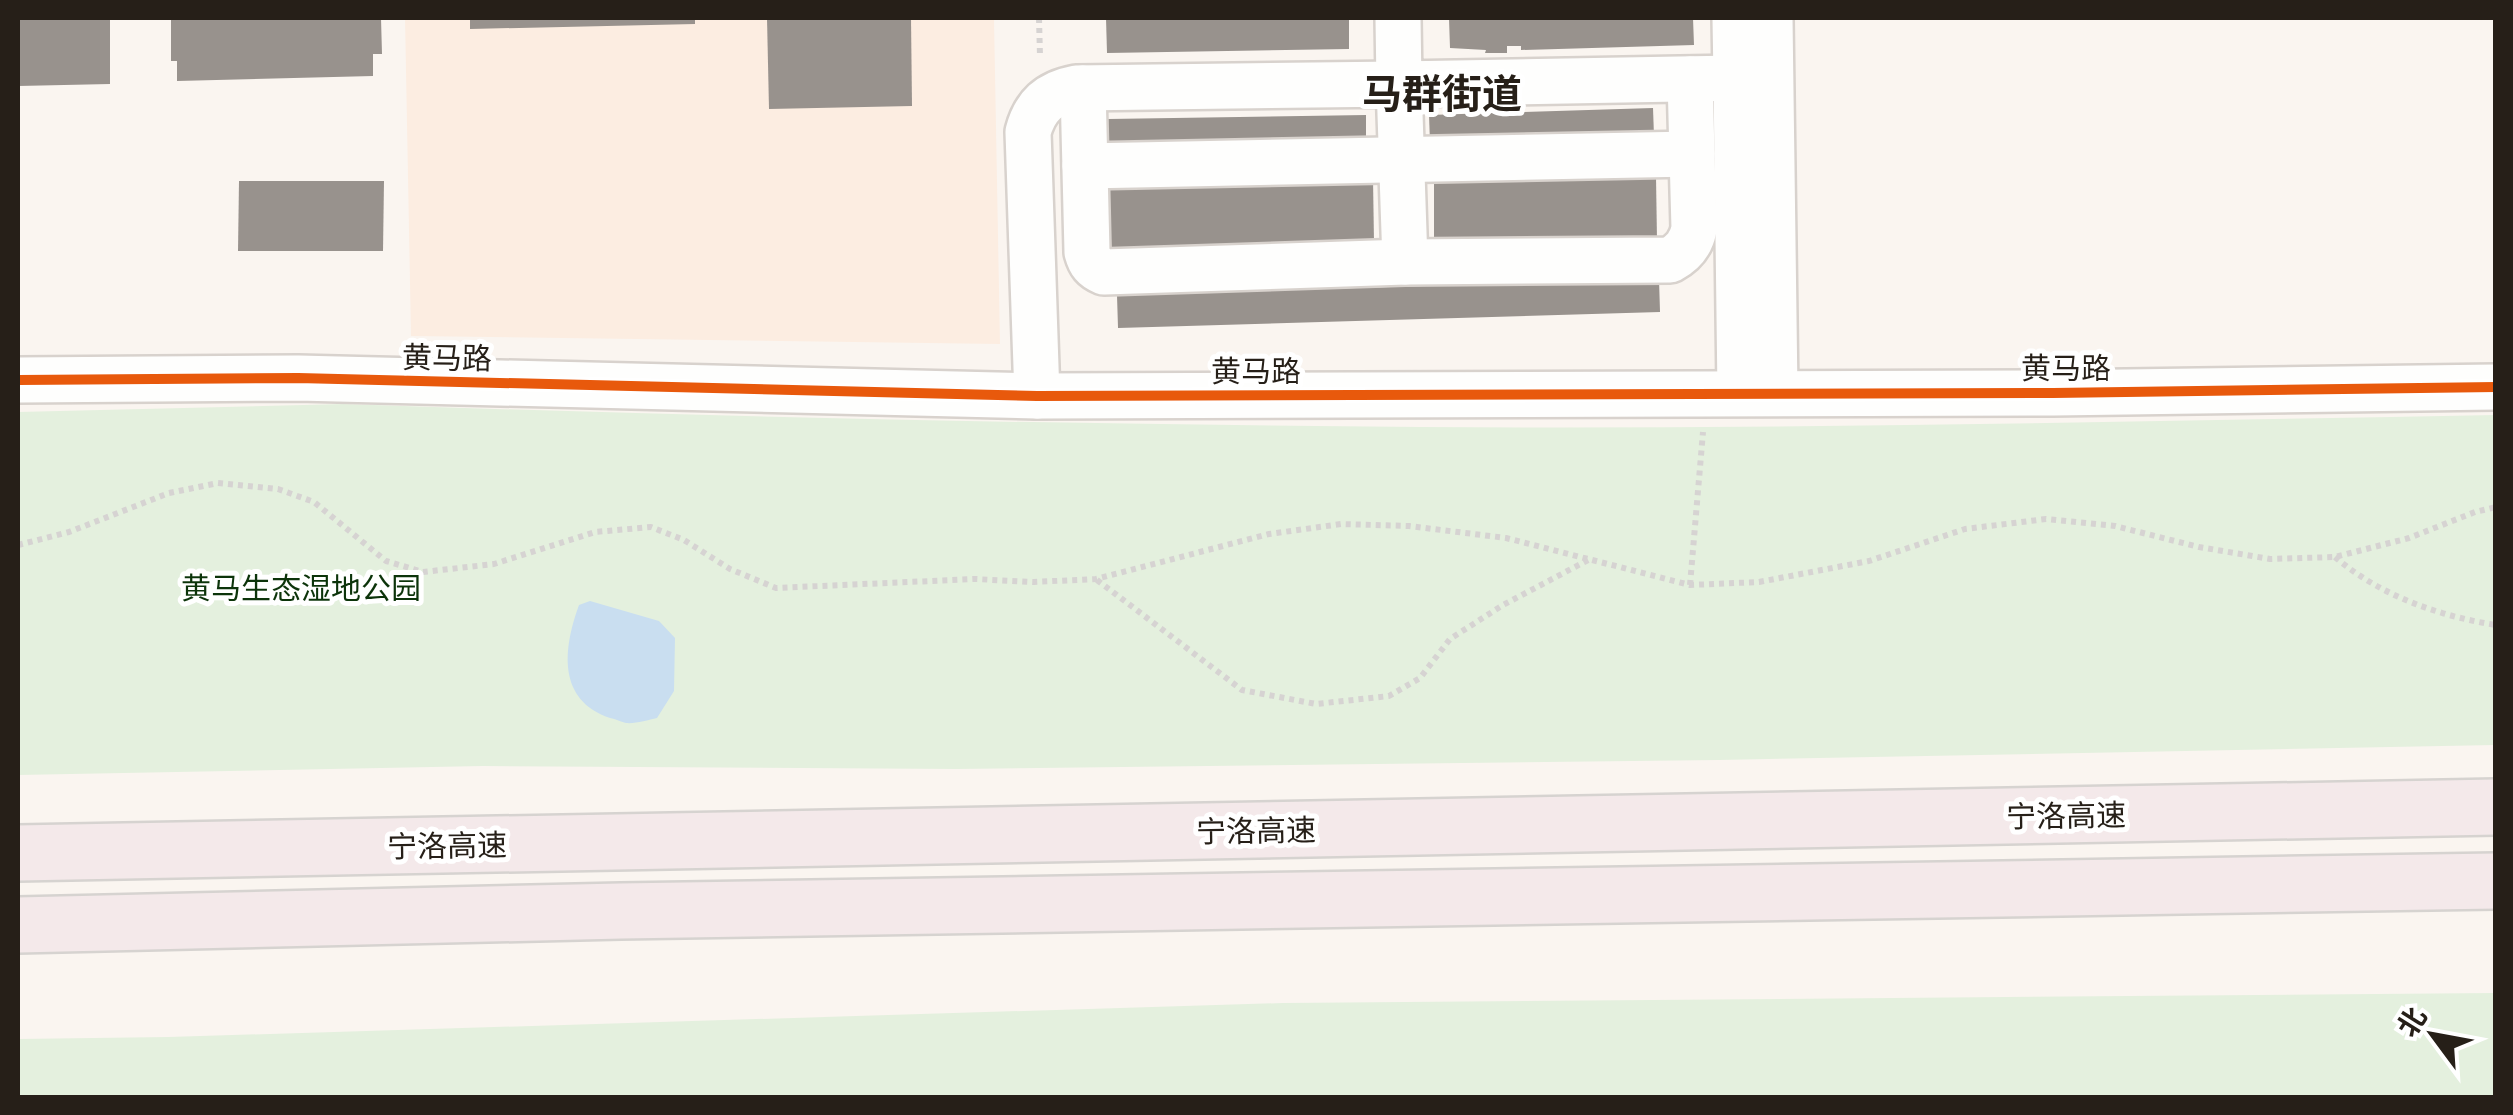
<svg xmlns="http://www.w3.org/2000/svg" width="2513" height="1115" viewBox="0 0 2513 1115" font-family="Manrope,'Noto Sans SC',sans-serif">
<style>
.built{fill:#fcede1}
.green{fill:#e4f0de}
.water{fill:#c9def0}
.building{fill:#98928d}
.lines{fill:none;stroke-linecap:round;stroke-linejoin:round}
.minor-casing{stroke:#d8d2cd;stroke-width:50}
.highway-casing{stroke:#d6d3d0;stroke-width:60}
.path{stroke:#d6d3d2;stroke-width:6;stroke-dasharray:5 5;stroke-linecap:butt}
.minor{stroke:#fefefd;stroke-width:45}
.highway{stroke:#f4e9ea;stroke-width:55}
.cycleway-casing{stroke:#fff;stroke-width:16}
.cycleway{stroke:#e8590c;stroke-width:10}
.labels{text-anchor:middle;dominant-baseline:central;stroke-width:10;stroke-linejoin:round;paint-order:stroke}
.street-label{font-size:30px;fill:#261f18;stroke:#fff}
.park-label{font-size:30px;fill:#0c340a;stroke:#fff}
.district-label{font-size:40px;font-weight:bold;fill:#261f18;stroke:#fff}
</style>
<rect width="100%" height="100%" fill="#faf5f0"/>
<polygon class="built" points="405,18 994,18 1000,344 411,336"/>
<g class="green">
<path d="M343,404C667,415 992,423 1316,426C1709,431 2103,422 2495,415V745L1719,760L957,769L483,766L18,775V412Z"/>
<polygon points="2495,993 2495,1098 18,1097 18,1039 168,1037 1283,1003"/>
</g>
<path class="water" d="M590,601L659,621L675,638L674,691L657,718C648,720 635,724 626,723C625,723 612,718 610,718C557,700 563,649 579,605Z"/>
<g class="building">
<polygon points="18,18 110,18 110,84 18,86"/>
<polygon points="171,18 381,18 382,54 373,54 373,76 177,81 177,61 171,61"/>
<polygon points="470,18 695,18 695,24 470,29"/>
<polygon points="767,18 911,18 912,106 769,109"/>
<polygon points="1106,18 1349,18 1349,49 1107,53"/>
<polygon points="1449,18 1693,18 1694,45 1521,50 1521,46 1507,46 1507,53 1485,53 1486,50 1450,48"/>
<polygon points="1653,108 1654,136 1430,142 1429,115"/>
<polygon points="1366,115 1366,142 1107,146 1108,119"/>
<polygon points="1656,177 1657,241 1434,243 1434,179"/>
<polygon points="1373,179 1374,243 1110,252 1108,187"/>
<polygon points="239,181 384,181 383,251 238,251"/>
<polygon points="1659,279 1660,312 1118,328 1117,295"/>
</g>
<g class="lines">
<defs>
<g id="minor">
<polyline points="1398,18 1399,84 1736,78 1740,393"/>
<polyline points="1735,18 1736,78"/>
<polyline points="1770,18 1775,393"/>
<path d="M1083,88L1087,252C1090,263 1094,268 1104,272L1405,262L1670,260C1683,253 1691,244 1694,229L1690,79"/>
<polyline points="1085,166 1692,154"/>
<polyline points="18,380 298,378 1037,396 2053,393 2496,387"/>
<path d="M1037,396L1028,132C1035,106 1049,93 1076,88L1399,84L1405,262"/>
</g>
<g id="highway">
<polyline points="18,853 2496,807"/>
<polyline points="18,925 621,911 2496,881"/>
</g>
</defs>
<use href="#minor" class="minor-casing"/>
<use href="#highway" class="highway-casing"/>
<g class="path">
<polyline points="1039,18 1040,56"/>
<polyline points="18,545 69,532 169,493 218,483 278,489 314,502 386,561 423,572 494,564 595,532 651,527 684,540 730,569 776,588 975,579 1034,582 1096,579 1269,534 1341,524 1409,526 1506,538 1690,585 1759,582 1869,561 1965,529 2046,519 2115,526 2199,547 2270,559 2335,557 2409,538 2475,512 2496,507"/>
<path d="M2335,557C2379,595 2438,616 2496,625"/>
<polyline points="1097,580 1242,690 1316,704 1389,696 1420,678 1450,639 1503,605 1590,559"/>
<polyline points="1690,585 1703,432"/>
</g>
<use href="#minor" class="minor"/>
<use href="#highway" class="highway"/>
<defs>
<polyline id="cycleway" points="18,380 298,378 1037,396 2053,393 2496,387"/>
</defs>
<use href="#cycleway" class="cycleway-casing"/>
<use href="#cycleway" class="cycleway"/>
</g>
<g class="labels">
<g class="street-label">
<text transform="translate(447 357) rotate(1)">黄马路</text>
<text x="2066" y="367">黄马路</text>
<text x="1256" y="370">黄马路</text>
<text transform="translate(2066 815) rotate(-1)">宁洛高速</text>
<text transform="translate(1256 830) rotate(-1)">宁洛高速</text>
<text transform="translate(447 845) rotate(-1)">宁洛高速</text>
</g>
<g class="park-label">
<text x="301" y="587">黄马生态湿地公园</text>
</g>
<g class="district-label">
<text x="1442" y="92">马群街道</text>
</g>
</g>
<rect width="2513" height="1115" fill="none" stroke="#261f18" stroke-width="40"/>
<g transform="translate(2433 1035) rotate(302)" stroke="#ffffff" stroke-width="8" paint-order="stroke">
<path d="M0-8L18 38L0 25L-18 38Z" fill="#261f18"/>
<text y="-15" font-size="28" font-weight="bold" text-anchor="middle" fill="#261f18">北</text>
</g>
</svg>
